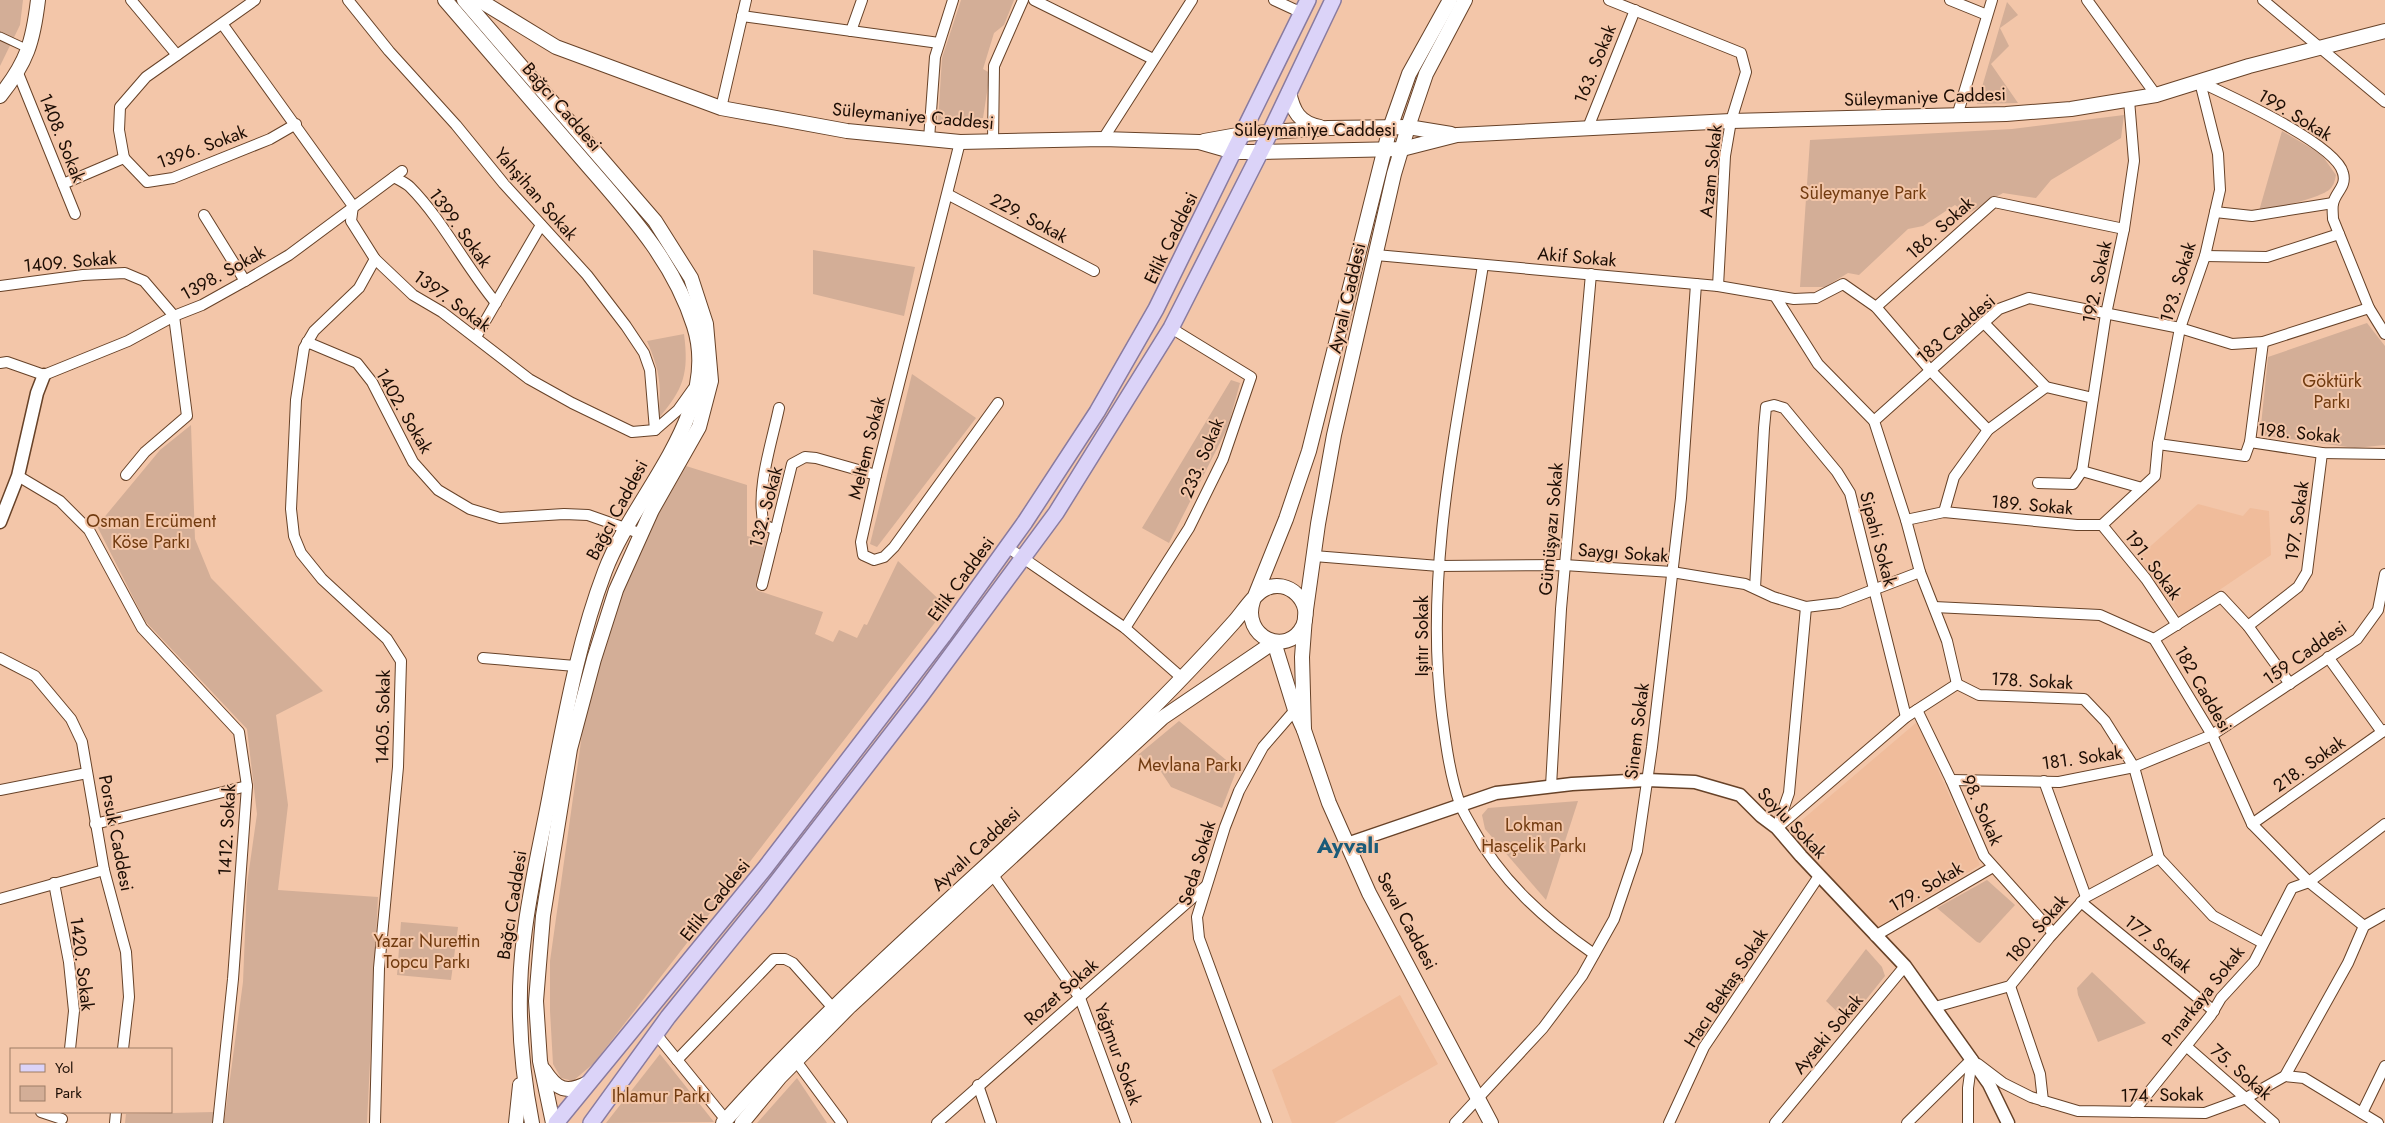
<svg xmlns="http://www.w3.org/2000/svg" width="2385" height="1123" viewBox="0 0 2385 1123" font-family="Jost,sans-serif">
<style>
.built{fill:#f0bc9b}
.green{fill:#d3ae97}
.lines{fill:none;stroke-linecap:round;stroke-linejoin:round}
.pedestrian-casing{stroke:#674228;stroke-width:9}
.minor-casing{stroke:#674228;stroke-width:12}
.tertiary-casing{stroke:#674228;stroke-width:15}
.secondary-casing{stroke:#674228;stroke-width:16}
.primary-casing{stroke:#897b9f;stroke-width:18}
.pedestrian{stroke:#fff;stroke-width:7}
.minor{stroke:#fff;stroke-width:10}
.tertiary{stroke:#fff;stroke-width:12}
.secondary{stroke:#fff;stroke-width:14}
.primary{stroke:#dbd3f8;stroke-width:15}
.labels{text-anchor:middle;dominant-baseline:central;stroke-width:4;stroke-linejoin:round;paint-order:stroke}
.street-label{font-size:18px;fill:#1c0d04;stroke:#f3c6a9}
.park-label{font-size:18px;fill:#713b10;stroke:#f3c6a9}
.district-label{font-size:22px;font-weight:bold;fill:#1b5b79;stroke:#f3c6a9}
</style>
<rect width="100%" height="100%" fill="#f3c6a9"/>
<g class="built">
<polygon points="2198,504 2243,516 2250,508 2269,511 2271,555 2181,616 2135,560"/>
<polygon points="1917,722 1980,865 1876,928 1789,831"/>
<polygon points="1400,995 1438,1064 1334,1123 1292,1123 1272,1070"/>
</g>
<g class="green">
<polygon points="0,0 23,0 20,25 0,66"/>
<polygon points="961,0 1014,0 1004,25 994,33 983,69 990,73 983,118 938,122 942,58"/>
<polygon points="2007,2 2018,15 2000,28 2009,46 1991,64 2018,103 1977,104"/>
<polygon points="2124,115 2121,138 2051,180 2036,198 2003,193 1967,214 1955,205 1923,226 1908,229 1859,275 1848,273 1825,287 1800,287 1810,140 2012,129"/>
<path d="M2282,131L2321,154L2336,175C2335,180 2334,185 2330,189C2319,199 2274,208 2259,211Z"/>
<polygon points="813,250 915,267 904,316 813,294"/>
<polygon points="2367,323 2385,346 2385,445 2355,448 2260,435 2268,357"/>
<path d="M684,334C689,373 684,389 658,419C662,385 660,372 647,341Z"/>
<polygon points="912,374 976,418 877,547 870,544"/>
<polygon points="1231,380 1240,383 1228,427 1169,543 1142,528"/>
<polygon points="191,425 195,539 211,578 323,691 276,715 288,805 278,890 378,897 367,1123 224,1123 243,982 247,884 257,814 247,729 145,621 97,526 160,450"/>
<polygon points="686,466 747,485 747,536 766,541 756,590 823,612 815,634 833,642 839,630 857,638 864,624 867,625 898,561 947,607 594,1063 573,1081 561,1078 553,1064 550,1011 550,961 584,720 610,627 641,544"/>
<polygon points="1179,721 1237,769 1222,808 1171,787 1158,767 1138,755"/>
<polygon points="1578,801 1546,900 1485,829 1482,815 1488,808"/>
<polygon points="1987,880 2015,905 1980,943 1977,942 1937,908"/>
<polygon points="401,922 458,927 451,980 397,975"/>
<polygon points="1866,949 1882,967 1885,976 1848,1022 1826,1001"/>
<polygon points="2092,972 2146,1023 2098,1042 2078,995 2077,988"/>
<polygon points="660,1054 714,1122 606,1123"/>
<polygon points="797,1078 827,1123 757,1123"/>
<polygon points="214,1112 212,1123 125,1123 126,1114"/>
</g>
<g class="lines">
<defs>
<polyline id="pedestrian" points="0,36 28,49"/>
<g id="minor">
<polyline points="131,0 177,55"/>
<polyline points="348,0 389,51 456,125 504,184 587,275 626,326 644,353 650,370 655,430"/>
<polyline points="1034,0 1153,59"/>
<polyline points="1274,0 1302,13"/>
<polyline points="1609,0 1741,53 1746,72 1731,121 1725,156 1718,286"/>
<polyline points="1950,0 1987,15"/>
<polyline points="2087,0 2156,95"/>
<polyline points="2263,0 2385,102"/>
<polyline points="742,16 939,43"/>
<polyline points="223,25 353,206 351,221 375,259 413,295 442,312 529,379 572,403 632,432 655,430 678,410 693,389"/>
<polyline points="851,31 862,0"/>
<polyline points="18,73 75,214"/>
<path d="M2200,82C2228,95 2336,144 2343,173C2347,187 2335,192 2333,204C2332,208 2333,215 2333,219L2369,308L2385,334"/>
<polyline points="721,108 746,0"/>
<polyline points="1957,116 1992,0"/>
<polyline points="1587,130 1635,10"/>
<polyline points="929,139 935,57 953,0"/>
<polyline points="1103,139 1192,0"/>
<polyline points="960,142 876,475 861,542 863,555 874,560 884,557 894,547 998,403"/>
<polyline points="993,142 994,66 1023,0"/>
<polyline points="124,158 119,130 120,107 146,77 255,0"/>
<polyline points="124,158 147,182 173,178 270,139 296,124"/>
<path d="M394,177C399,180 406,183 410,187C442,219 466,267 496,303"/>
<polyline points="63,184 124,158"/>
<polyline points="949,195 1094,271"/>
<polyline points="2215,212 2252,216 2333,203"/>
<polyline points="204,215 245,281"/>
<polyline points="1376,255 1718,286 1794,299 1816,298 1843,284 1876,307 1931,371 1988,430"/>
<polyline points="2205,256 2267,257 2339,234"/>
<path d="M1483,265C1460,412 1423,566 1442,715C1446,745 1450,776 1460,804C1463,812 1468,820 1472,827C1501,881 1545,920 1594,954"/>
<polyline points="0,286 83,275 125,273 144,281 174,316 187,416 145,452 126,475"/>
<polyline points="1775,296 1818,364 1874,421"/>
<polyline points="1876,307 1994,202 2124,229"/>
<polyline points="1984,323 2046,387 2093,398"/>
<polyline points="476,337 541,225"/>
<polyline points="307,342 357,363 372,382 413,462 438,490 470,509 500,518 564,514 588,515 642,534"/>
<polyline points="0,363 7,362 44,375 128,341 174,316 202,305 245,281 289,255 402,171"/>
<polyline points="2250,442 2263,342"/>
<polyline points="2158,444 2245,456 2250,442 2322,453 2385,454"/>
<polyline points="2082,471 2142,488"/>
<polyline points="18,476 60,501 89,530 142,628 239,732 247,786 233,979 218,1123"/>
<polyline points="2038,483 2073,484 2082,471 2106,314 2124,229 2134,161 2129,100"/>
<polyline points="1944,512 1954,477 1988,430 2046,387"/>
<polyline points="1906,520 1944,512 2077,525 2102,525 2155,476 2158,444 2180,328 2205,256 2220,190 2218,154 2200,82"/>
<polyline points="2102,525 2146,579 2177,625"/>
<path d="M776,530L764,525C755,491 772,442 779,408"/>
<polyline points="1007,547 1125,628 1182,678"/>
<polyline points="1314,556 1439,566 1564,565 1672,572 1745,584 1773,597 1806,607 1839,603 1920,572"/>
<polyline points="762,585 792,464 805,457 816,458 876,475"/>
<polyline points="1755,588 1764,428 1766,407 1774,405 1784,408 1837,472 1850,493 1906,717"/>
<polyline points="1934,607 2100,615 2154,639 2212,735 2252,824 2309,882 2364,926"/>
<polyline points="2248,626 2298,587 2307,572 2322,453"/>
<polyline points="1125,628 1189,528 1223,459 1251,377 1171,328"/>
<polyline points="2154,639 2221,597 2248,626 2290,684"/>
<polyline points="2328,657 2382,732"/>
<polyline points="0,658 35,676 71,719 82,742 104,870 126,952 129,997 123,1049"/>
<polyline points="483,658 575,666"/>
<polyline points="1957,684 1947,641 1920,572 1906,520 1874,421 1999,309 2029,298 2180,328 2232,344 2263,342 2369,308"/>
<polyline points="1957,684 1979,695 2084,699 2105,721 2134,767 2159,858 2213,916 2263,943"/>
<polyline points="1917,710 1951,780 1984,856 2053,933"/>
<polyline points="1951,780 2059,782 2134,767 2212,735 2357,639 2378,610 2385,574"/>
<polyline points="2044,781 2086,897"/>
<polyline points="1551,786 1561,609 1591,274"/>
<polyline points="0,790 87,773"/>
<polyline points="95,824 247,786"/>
<polyline points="2252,824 2385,730"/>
<polyline points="1777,827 1789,793 1806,607"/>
<polyline points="1777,828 1906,717 1957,684"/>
<polyline points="992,874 1080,998 1126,1123"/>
<polyline points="54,883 69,962 74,1011 70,1049"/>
<polyline points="0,899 104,870"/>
<polyline points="2081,902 2214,1011"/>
<polyline points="1875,936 1993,867"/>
<polyline points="2010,986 2040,1074 2043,1101"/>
<polyline points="1935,1007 2010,986 2049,938 2086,897 2159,858"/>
<polyline points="656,1034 726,1120"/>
<polyline points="2186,1046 2274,1123"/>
<polyline points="677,1060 774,959 785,959 793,963 833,1008"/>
<polyline points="796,1061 842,1123"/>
<polyline points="1978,1064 2003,1083 2031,1097 2078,1111 2205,1113 2246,1098 2285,1076 2348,963 2364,926 2385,914"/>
<polyline points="2285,1076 2304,1078 2378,1123"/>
<polyline points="978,1085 991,1123"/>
<polyline points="41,1112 62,1119"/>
<polyline points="2133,1112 2211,1015 2221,998 2254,962 2292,888 2309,882 2385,824"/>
<polyline points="2362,1113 2385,1066"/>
<polyline points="115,1123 116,1112"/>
<polyline points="375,1123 379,968 398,767 401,661 387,639 322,579 301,553 294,536 291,509 296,400 304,348 314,331 359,288 375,259"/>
<polyline points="937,1123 1206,886"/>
<polyline points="1267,1123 1199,938 1197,917 1225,827 1239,791 1263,747 1295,710"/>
<polyline points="1455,1123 1543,1028 1582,976 1614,919 1637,851 1652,747 1681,498 1696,284"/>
<polyline points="1669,1123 1704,1047 1819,876"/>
<polyline points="1775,1123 1905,966"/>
<polyline points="1907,1123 1972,1059"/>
<polyline points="1968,1123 1968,1088 1972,1059"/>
</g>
<g id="tertiary">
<polyline points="0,522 18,476 37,393 44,375"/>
<polyline points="1347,844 1496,793 1572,784 1647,780 1695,782 1740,795 1761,816 1777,828 1801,856 1905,966 1989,1084 2008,1123"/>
</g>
<g id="secondary">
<path d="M445,0C489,51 532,101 576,152C622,206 672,256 694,326C722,413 634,494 605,571C579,639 566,712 552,783C543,834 530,885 524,937C516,999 520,1062 532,1123"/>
<polyline points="464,0 655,221 691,278 706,324 711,381 699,427 652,510 616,590 594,659 570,749 543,916 536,1001 540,1061 553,1123"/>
<polyline points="479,0 556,47 721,108 847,131 960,142 1103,139 1199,142 1234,152 1260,152 1402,149 1457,135 1731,121 2006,114 2071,109 2156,95 2249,66 2385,31"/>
<path d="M1289,92C1293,111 1299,123 1320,127"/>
<path d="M0,96C27,62 33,42 38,0"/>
<polyline points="1204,141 1243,134 1328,128 1408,127 1451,134"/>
<polyline points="1274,642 1295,710 1304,730 1329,803 1369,893 1491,1123"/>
<polyline points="1304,730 1302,657 1305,617 1318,524 1334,435 1394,174 1408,127 1426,74 1465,0"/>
<path d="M544,1070C557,1090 566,1094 588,1083"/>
<polyline points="516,1123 520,1085"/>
<path d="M723,1123C882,944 1075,801 1234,622C1243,612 1253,595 1265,589C1288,577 1314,603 1303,626C1287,658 1241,637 1253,601L1286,519L1309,451L1390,128L1409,74L1450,0"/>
<polyline points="742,1123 780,1077 850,1006 1162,718 1274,642"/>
</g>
<g id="primary">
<polyline points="556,1123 765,868 943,636 1025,522 1097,412 1156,309 1308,0"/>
<polyline points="591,1123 668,1017 763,900 920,697 1056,513 1171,328 1264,145 1333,0"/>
</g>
</defs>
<use href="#pedestrian" class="pedestrian-casing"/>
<use href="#minor" class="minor-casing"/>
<use href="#tertiary" class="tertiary-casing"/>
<use href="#secondary" class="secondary-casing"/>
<use href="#primary" class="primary-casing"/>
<use href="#pedestrian" class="pedestrian"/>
<use href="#minor" class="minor"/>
<use href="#tertiary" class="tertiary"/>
<use href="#secondary" class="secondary"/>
<use href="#primary" class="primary"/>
</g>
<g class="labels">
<g class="street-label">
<text transform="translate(1595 64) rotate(-68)">163. Sokak</text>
<text transform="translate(1925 97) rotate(-2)">Süleymaniye Caddesi</text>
<text transform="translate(562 107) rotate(49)">Bağcı Caddesi</text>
<text transform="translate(2295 115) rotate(31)">199. Sokak</text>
<text transform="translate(913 116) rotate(5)">Süleymaniye Caddesi</text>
<text x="1315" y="130">Süleymaniye Caddesi</text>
<text transform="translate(62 138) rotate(68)">1408. Sokak</text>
<text transform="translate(202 147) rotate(-20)">1396. Sokak</text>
<text transform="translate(1711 171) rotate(-84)">Azam Sokak</text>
<text transform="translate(536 194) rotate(49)">Yahşihan Sokak</text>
<text transform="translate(1029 218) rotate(28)">229. Sokak</text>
<text transform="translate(460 228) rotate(54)">1399. Sokak</text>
<text transform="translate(1940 228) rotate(-42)">186. Sokak</text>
<text transform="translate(1171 238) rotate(-64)">Etlik Caddesi</text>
<text transform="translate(1577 257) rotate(5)">Akif Sokak</text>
<text transform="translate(70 262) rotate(-5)">1409. Sokak</text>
<text transform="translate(223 273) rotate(-29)">1398. Sokak</text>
<text transform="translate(2097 282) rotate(-78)">192. Sokak</text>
<text transform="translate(2178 282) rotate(-73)">193. Sokak</text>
<text transform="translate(1347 298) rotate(-77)">Ayvalı Caddesi</text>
<text transform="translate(452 301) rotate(36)">1397. Sokak</text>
<text transform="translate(1956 329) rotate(-40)">183 Caddesi</text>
<text transform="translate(404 411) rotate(60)">1402. Sokak</text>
<text transform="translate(2299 433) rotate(5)">198. Sokak</text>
<text transform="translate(867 448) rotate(-76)">Meltem Sokak</text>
<text transform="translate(1202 458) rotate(-67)">233. Sokak</text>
<text transform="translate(2032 505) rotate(5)">189. Sokak</text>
<text transform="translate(766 507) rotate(-75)">132. Sokak</text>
<text transform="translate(617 510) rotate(-62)">Bağcı Caddesi</text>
<text transform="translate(2297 521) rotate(-82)">197. Sokak</text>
<text transform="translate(1551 529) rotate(-85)">Gümüşyazı Sokak</text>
<text transform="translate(1878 539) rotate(75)">Sipahi Sokak</text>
<text transform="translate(1623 553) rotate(4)">Saygı Sokak</text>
<text transform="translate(2153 565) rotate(53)">191. Sokak</text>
<text transform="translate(961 579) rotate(-54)">Etlik Caddesi</text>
<text transform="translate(1422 636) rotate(-90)">Işıtır Sokak</text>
<text transform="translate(2305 653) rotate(-35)">159 Caddesi</text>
<text transform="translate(2032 681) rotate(3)">178. Sokak</text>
<text transform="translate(2203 689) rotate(60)">182 Caddesi</text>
<text transform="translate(383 717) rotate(-89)">1405. Sokak</text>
<text transform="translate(1637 731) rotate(-83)">Sinem Sokak</text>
<text transform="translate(2082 758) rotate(-8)">181. Sokak</text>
<text transform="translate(2309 764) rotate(-35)">218. Sokak</text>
<text transform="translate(1982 810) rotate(66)">98. Sokak</text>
<text transform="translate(1792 823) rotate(46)">Soylu Sokak</text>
<text transform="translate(227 830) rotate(-87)">1412. Sokak</text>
<text transform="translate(116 833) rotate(79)">Porsuk Caddesi</text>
<text transform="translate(976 849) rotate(-43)">Ayvalı Caddesi</text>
<text transform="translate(1197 863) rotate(-73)">Seda Sokak</text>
<text transform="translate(1926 887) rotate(-30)">179. Sokak</text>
<text transform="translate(715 900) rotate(-51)">Etlik Caddesi</text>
<text transform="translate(512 905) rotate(-81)">Bağcı Caddesi</text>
<text transform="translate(1407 921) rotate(62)">Seval Caddesi</text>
<text transform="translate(2037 929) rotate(-49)">180. Sokak</text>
<text transform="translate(2158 944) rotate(39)">177. Sokak</text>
<text transform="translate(82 964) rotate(83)">1420. Sokak</text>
<text transform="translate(1726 988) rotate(-57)">Hacı Bektaş Sokak</text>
<text transform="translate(1061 992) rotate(-41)">Rozet Sokak</text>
<text transform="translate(2203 996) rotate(-52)">Pınarkaya Sokak</text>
<text transform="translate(1828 1034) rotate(-50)">Ayseki Sokak</text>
<text transform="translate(1118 1054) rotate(70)">Yağmur Sokak</text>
<text transform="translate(2241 1072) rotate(41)">75. Sokak</text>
<text transform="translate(2162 1095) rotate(-1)">174. Sokak</text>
</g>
<g class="park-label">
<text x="1863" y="193">Süleymanye Park</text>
<text x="2332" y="381">Göktürk<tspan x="2332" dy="21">Parkı</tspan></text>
<text x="151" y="521">Osman Ercüment<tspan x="151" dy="21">Köse Parkı</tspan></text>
<text x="1190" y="765">Mevlana Parkı</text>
<text x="1534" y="825">Lokman<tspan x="1534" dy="21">Hasçelik Parkı</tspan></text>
<text x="427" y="941">Yazar Nurettin<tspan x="427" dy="21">Topcu Parkı</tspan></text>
<text x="661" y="1096">Ihlamur Parkı</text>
</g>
<g class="district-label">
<text x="1348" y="845">Ayvalı</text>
</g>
</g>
<rect x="10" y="1048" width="162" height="65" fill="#f3c6a9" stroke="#9d7c67"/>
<rect x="20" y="1064" width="25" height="8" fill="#dbd3f8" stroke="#9d7c67"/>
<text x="55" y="1073" font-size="15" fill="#1c0d04">Yol</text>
<rect x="20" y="1086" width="25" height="15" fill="#d3ae97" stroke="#9d7c67"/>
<text x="55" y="1098" font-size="15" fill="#1c0d04">Park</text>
</svg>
